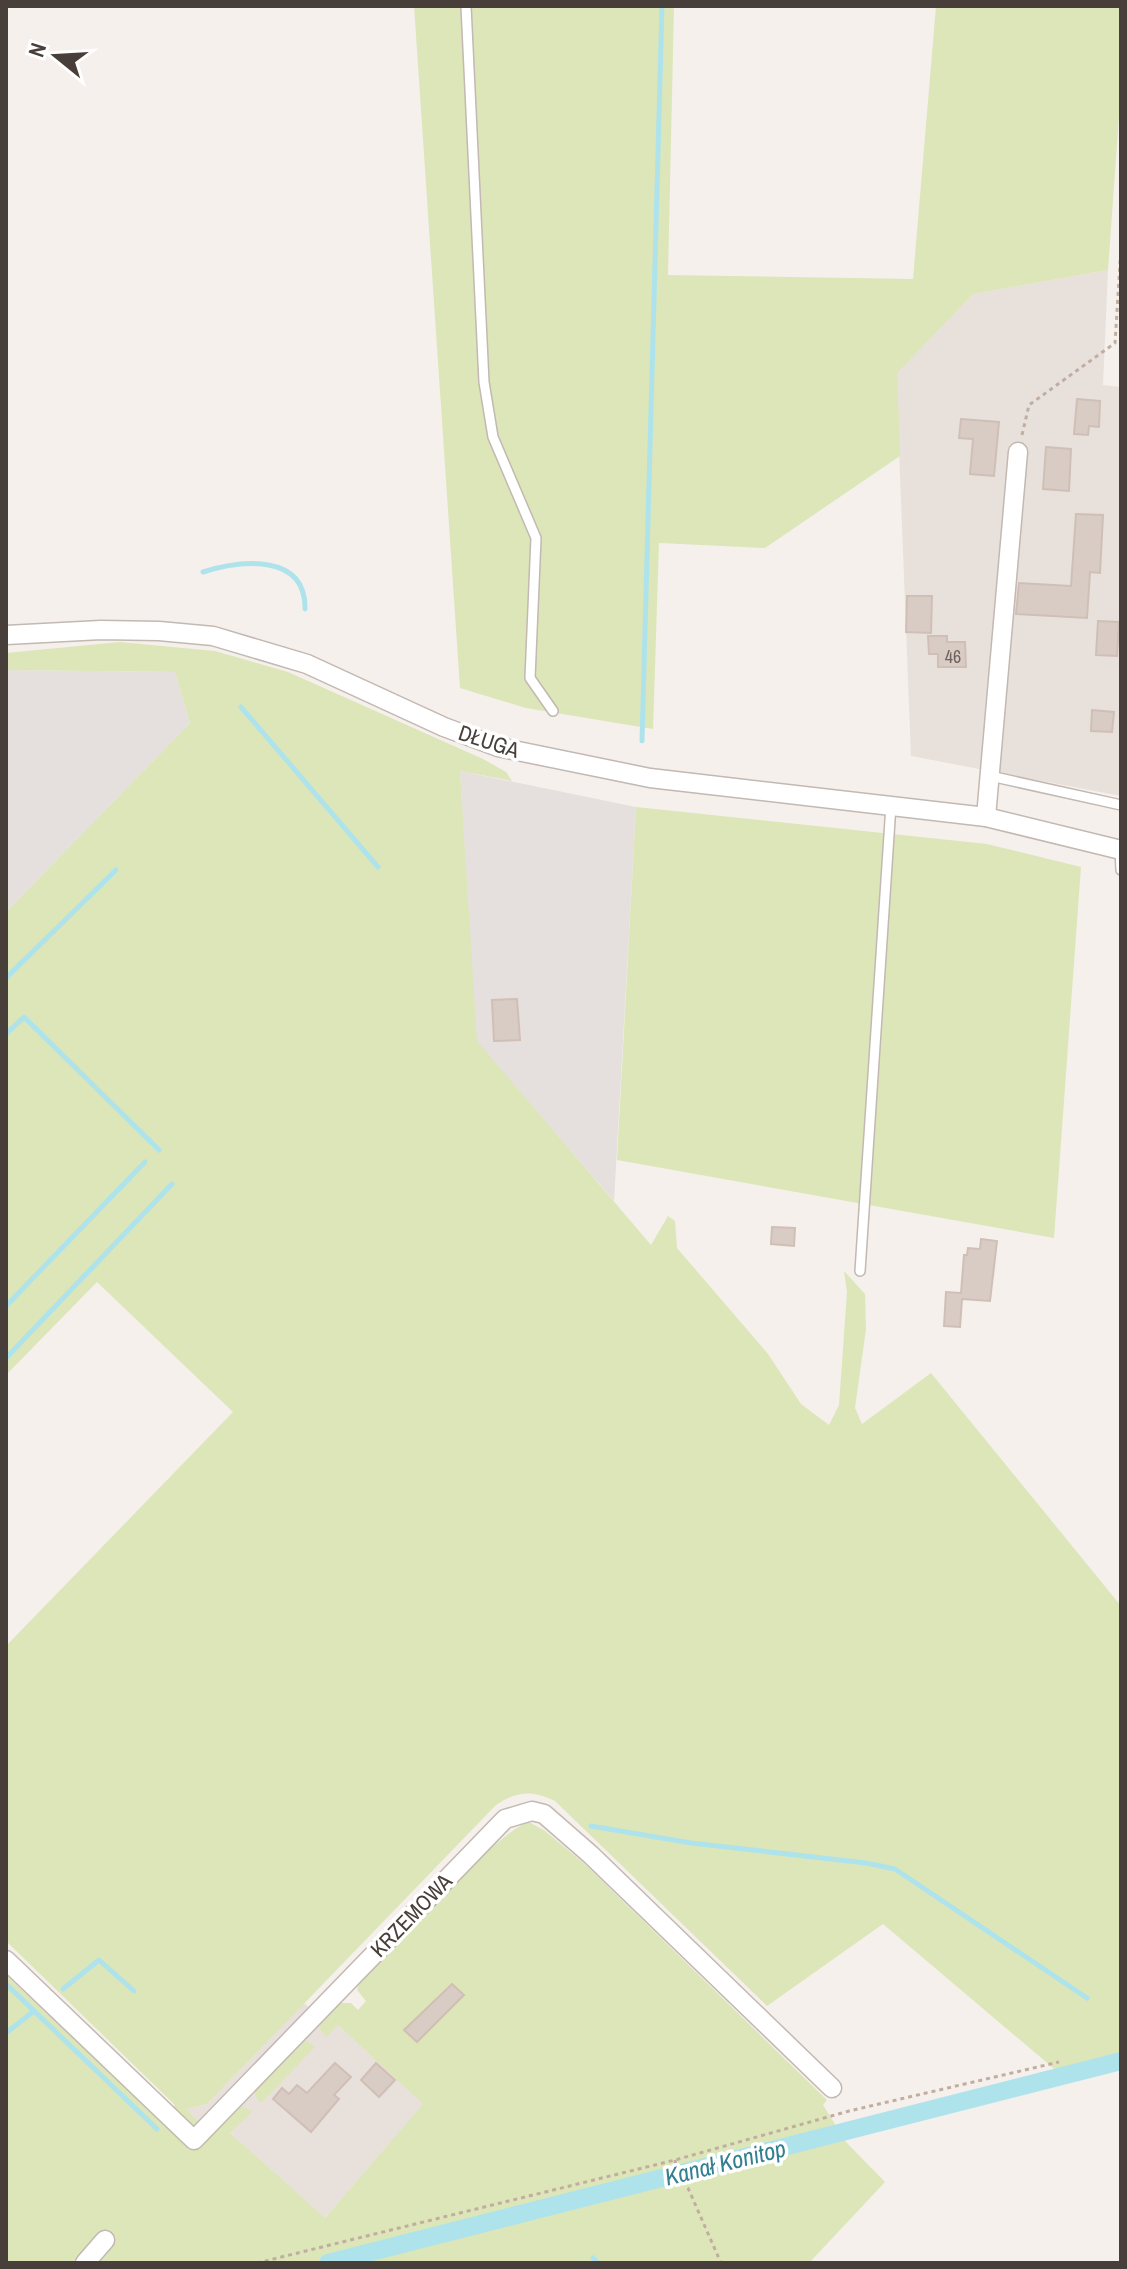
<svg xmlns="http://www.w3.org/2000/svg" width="1127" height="2269" viewBox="0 0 1127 2269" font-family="'Archivo Narrow',sans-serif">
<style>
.residential{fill:#e8e1db}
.industrial{fill:#e5dfdd}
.green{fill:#dde6b9}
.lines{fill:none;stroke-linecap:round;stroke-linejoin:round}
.stream{stroke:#aee3ec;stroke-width:5}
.canal{stroke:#aee3ec;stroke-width:18}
.building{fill:#d9ccc5;stroke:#d0bfb6;stroke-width:2}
.service-casing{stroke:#c3b8b2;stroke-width:12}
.minor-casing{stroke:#c3b8b2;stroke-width:21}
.path{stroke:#c1aea1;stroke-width:3;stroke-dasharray:4 4;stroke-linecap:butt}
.service{stroke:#fff;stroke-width:9}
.minor{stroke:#fff;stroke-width:18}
.labels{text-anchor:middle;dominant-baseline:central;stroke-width:7;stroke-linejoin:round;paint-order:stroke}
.number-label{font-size:18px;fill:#6d625d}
.street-label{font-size:22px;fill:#493f3a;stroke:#fff}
.water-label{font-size:24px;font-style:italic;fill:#327f8f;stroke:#fff}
</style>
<rect width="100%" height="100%" fill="#f5f0ec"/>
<g class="residential">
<polygon points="1108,270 1103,385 1121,387 1121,796 911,756 896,373 973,294"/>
<polygon points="304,2003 324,2020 337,2024 424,2104 324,2219 230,2133 252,2111 210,2134 185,2109 207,2104"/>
</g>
<g class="industrial">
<polygon points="6,670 175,672 190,723 6,912"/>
<polygon points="460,771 636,807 614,1201 476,1041"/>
</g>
<g class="green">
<polygon points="414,6 674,6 668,275 913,279 936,6 1121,6 1121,88 1108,270 973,294 897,373 900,456 765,548 659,543 653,729 526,708 460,688"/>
<path d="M120,642L215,651L288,672L483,759L506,772L512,781L460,771L477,1041L651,1245L668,1216L675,1221L677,1248L768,1354L801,1404L829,1425L839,1405L847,1292L844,1271L865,1294L866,1329L855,1408L862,1424L931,1373L1121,1606V2057L1059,2073L883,1924L767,2006L555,1801C532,1790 517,1791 496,1805L207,2104L186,2109L210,2134L238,2105L253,2111L230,2133L325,2218L423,2104L338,2025L326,2037L320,2029V2023L340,2003H351L358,2010L366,2001L357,1990L359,1982C388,1952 498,1830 529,1822L545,1831L587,1866L827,2100L823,2105L846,2142L885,2182L809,2263H6V1975L160,2120L175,2105L6,1941V1646L233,1412L97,1282L6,1375V912L190,723L175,672L6,670V653Z"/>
<polygon points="636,807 987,844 1081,867 1054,1238 617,1160"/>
<polygon points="306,2041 315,2047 261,2103 256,2097 254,2088 300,2042"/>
</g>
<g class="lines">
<g class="stream">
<path d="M203,572C241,560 306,553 305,609"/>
<polyline points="241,707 378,867"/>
<polyline points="642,741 662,6"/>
<polyline points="6,978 116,870"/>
<polyline points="6,1034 24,1017 159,1150"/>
<polyline points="6,1306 145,1162"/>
<polyline points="6,1358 172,1184"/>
<polyline points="591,1826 691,1843 866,1863 895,1869 1087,1998"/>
<polyline points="6,1984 157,2129"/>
<polyline points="63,1989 99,1960 134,1991"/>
<polyline points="6,2033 34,2011"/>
<polyline points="593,2258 598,2263"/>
</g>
<polyline class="canal" points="328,2263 1121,2061"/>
</g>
<g class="building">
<polygon points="1077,399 1100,401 1099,427 1089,426 1088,435 1074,434"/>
<polygon points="961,419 999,422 994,476 970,474 973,439 959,438"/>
<polygon points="1046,447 1071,449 1069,491 1043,489"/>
<polygon points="1076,514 1103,515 1100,573 1090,572 1087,618 1016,614 1019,583 1071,586"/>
<polygon points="907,596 932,596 931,633 906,632"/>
<polygon points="1098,621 1119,622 1117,656 1096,655"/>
<polygon points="928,636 947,636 947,642 965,642 966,667 938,667 938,654 929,654"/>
<polygon points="1092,710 1114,712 1112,732 1091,731"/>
<polygon points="517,999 520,1040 494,1041 492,1000"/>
<polygon points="772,1227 795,1228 794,1246 771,1244"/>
<polygon points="981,1239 997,1241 990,1301 962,1299 960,1327 944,1326 946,1292 961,1293 964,1255 967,1255 968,1248 980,1249"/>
<polygon points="452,1984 464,1995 417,2042 404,2030"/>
<polygon points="335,2063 351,2077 334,2095 339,2099 311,2132 273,2099 282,2088 289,2094 297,2085 307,2093"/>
<polygon points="376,2063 395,2080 379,2097 361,2080"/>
</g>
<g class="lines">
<defs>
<g id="service">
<polyline points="466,6 484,382 493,437 536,538 530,678 553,711"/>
<polyline points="990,776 1121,805"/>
<polyline points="1120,850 1121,870"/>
<polyline points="860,1271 891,805"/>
</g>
<g id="minor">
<polyline points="6,635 101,630 159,631 213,636 307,664 444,727 498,747 650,778 986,817 1121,850"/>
<polyline points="986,817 1018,452"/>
<polyline points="6,1960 194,2140 505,1819 532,1811 544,1814 591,1855 832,2088"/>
<polyline points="85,2263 105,2240"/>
</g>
</defs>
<use href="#service" class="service-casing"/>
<use href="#minor" class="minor-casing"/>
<g class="path">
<polyline points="1022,435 1029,405 1115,343 1121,248"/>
<polyline points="675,2160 678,2178 688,2188 721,2263"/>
<polyline points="257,2263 675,2160 849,2111 1059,2062"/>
</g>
<use href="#service" class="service"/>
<use href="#minor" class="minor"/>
</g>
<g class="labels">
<g class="number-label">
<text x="953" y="656">46</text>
</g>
<g class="street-label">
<text transform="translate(489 741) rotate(18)">DŁUGA</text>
<text transform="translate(411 1915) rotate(-46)">KRZEMOWA</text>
</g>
<g class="water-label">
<text transform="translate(725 2162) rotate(-14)">Kanał Konitop</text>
</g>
</g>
<rect width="1127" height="2269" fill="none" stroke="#493f3a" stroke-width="16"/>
<g transform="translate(56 56) rotate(288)" stroke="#ffffff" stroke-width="6" paint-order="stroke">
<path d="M0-6L14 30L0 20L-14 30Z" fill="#493f3a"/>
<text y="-12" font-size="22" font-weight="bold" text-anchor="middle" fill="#493f3a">N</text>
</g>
</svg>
